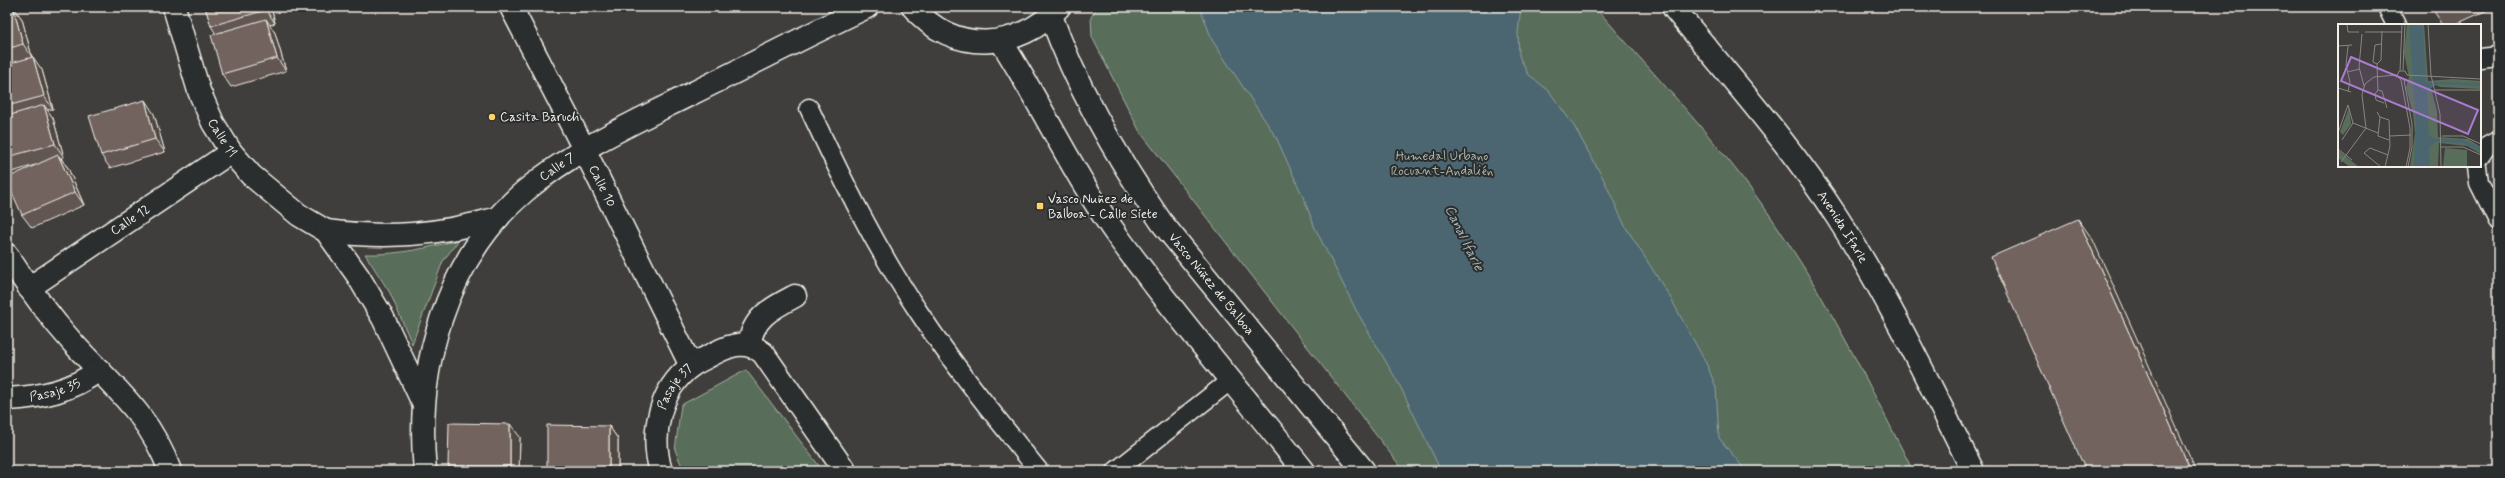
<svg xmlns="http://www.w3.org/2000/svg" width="2505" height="478" viewBox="0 0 2505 478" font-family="Mynerve,sans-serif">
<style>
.green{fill:#586e5a;stroke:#a6b0a1}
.water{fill:#4b666f;stroke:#8f9e9f}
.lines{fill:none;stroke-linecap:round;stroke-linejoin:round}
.lane-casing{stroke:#f4f1e8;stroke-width:21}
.street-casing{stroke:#f4f1e8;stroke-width:25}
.secondary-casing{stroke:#f4f1e8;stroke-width:25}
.lane{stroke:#2a2d2e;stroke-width:18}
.street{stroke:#2a2d2e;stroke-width:22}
.secondary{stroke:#2a2d2e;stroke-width:22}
.wall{fill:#625652;stroke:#f4f1e8}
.shaded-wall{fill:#504642;stroke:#f4f1e8}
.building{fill:#72645f;stroke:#f4f1e8}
.poi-dot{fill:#ffd166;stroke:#2a2d2e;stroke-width:1.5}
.labels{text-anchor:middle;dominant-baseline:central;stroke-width:4;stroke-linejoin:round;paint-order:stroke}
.poi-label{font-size:13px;fill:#f4f1e8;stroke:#2a2d2e;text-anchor:start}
.street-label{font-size:13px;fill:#f4f1e8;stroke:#2a2d2e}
.park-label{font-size:13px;fill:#aeb6a8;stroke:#2a2d2e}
.water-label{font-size:14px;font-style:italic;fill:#b0b9b8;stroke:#2a2d2e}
.inset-road{fill:none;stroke:#888681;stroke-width:1}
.view{fill:#ab7bcf;fill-opacity:0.15;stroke:#ab7bcf;stroke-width:2}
.inset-edge{fill:none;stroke:#f4f1e8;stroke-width:2}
</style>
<rect width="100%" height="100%" fill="#403e3d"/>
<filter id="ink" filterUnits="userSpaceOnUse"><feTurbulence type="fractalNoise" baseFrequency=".025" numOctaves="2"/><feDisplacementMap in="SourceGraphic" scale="8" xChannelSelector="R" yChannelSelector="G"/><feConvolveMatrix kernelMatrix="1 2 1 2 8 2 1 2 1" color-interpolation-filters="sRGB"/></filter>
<g filter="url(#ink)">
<g class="green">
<path d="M1097,7H1595C1660,82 1731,154 1785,238C1834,312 1873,392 1913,471H1404L1140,132L1092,37L1091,17Z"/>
<path d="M459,240L443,261L412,344L390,293L365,254C398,255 427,248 459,240Z"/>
<polygon points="746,370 823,471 684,471 675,450 681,405"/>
</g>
<polygon class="water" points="1200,7 1521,7 1518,32 1519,56 1528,74 1549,91 1574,126 1604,180 1625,226 1670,297 1706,363 1716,387 1719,438 1746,471 1441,471 1400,386 1356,310 1315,228 1304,199 1276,137 1212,40"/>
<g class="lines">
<defs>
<g id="lane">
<polyline points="2387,7 2396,25"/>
<polyline points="2480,58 2498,56"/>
<path d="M809,108C842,179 876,249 920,314C956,369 998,420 1039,471"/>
<polyline points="2480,156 2487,146 2498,140"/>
<polyline points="2477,166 2479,183 2498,221"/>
<polyline points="1116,471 1231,380"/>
</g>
<g id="street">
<path id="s1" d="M174,7L199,91L213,123L231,152L251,175L299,215L326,231L358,276L383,318L423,403"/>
<path id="s2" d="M511,7L585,151L691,366"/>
<path d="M326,231C388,239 438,235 498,218"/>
<path d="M7,255C27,286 48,315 73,343C112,386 149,413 170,471"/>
<path id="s3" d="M29,288L231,152"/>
<path d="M749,345C753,317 772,308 795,296"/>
<path id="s4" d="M7,399C42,397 71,391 99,370"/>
<path id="s5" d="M425,471C415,370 445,259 525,191C573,150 635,122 691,94C750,65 808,35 867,7"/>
<path id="s6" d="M661,471C650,435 659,390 691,366C698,361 708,357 715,353C732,344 747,340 763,353L845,471"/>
</g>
<g id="secondary">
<path d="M913,7C952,55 1019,51 1059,7"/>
<path id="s7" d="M1673,7C1729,76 1789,143 1837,217C1889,298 1930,385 1973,471"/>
<path id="s8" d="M1051,16C1078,91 1117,158 1162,223L1364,471"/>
<path d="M1001,41C1043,107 1075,178 1121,241C1179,320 1243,394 1304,471"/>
</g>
</defs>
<use href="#lane" class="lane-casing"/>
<use href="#street" class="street-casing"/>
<use href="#secondary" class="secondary-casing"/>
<use href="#lane" class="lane"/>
<use href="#street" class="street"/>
<use href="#secondary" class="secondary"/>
</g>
<g class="wall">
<polygon points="7,7 17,7 14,8 22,19 32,57 42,70 53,109 47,110 53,118 64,157 61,158 68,168 84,205 32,228 22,215 35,165 9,173 7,170"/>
<polygon points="205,7 271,7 275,23 270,25 275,33 286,71 231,87 222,74 216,34 211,26"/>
<polygon points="2431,7 2494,7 2454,25 2443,25"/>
<polygon points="154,114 165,152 110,168 101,155"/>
<polygon points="609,426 618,439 618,471 549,471 547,468"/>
<polygon points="520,437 519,471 452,471 448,466"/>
</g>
<g class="shaded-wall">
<polygon points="13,7 22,19 32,57 23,44"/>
<polygon points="265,7 271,7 275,23 266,10"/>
<polygon points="266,19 275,33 286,71 277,58"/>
<polygon points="33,57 42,70 53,109 44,96"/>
<polygon points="145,100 154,114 165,152 155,139"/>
<polygon points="44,105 53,118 64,157 55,144"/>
<polygon points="58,155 68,168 84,205 75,192"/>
<polygon points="2078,219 2093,240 2196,471 2191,471"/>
<polygon points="510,424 520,437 519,471 513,471 510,466"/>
<polygon points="609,426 618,439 618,471 610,471 609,468"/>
</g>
<g class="building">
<polygon points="7,7 13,7 23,44 7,49"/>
<polygon points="205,7 265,7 266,10 211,26"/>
<polygon points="266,19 277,58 222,74 211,35"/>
<polygon points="33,57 44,96 7,106 7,64"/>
<polygon points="145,100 155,139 101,155 89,116"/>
<polygon points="44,105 55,144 7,157 7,116"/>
<polygon points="58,155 75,192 22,215 7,181 7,178"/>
<polygon points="2078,219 2191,471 2086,471 1991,257"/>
<polygon points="449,423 510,424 510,466 448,466"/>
<polygon points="547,425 609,426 609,468 547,468"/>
</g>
</g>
<g class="poi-dot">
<circle cx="492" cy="117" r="4"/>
<rect x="1036" y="202" width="8" height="8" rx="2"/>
</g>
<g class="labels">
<g class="poi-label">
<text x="500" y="117">Casita Baruch</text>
<text x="1048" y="199">Vasco Nuñez de<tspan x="1048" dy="15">Balboa - Calle Siete</tspan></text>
</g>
<g class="street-label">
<text stroke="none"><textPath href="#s1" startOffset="140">Calle 11</textPath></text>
<text stroke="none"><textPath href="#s5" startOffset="349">Calle 7</textPath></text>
<text stroke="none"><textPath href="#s2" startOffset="201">Calle 10</textPath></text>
<text stroke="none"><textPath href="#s3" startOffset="122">Calle 12</textPath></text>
<text stroke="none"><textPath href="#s7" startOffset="278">Avenida Ifarle</textPath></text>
<text stroke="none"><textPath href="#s8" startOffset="314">Vasco Núñez de Balboa</textPath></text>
<text stroke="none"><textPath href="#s4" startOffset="49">Pasaje 35</textPath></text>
<text stroke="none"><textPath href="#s6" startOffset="89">Pasaje 37</textPath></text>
</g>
<g class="park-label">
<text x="1442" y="156">Humedal Urbano<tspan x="1442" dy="15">Rocuant-Andalién</tspan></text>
</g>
<g class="water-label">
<text transform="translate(1464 238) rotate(64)">Canal Ifarle</text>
</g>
</g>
<g transform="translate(2338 24)">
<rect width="143" height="143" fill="#403e3d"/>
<path d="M69,0H86L90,57L115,55L143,57V65L102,63L98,61L93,64L99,87L100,113L130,115L143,123V130L129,122L101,119L100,143H72L77,110L75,90L68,64L71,53L66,29ZM11,84L13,100L5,111L2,108ZM107,124L129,126V143H105ZM0,126L21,143H12L0,134Z" fill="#586e5a"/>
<path d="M71,0H84L85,3L88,58L143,59V62L101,60L91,64L89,68L91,112L98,115H123L143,124V128L125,119L98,118L91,124L92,143H76L78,95Z" fill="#4b666f"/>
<path class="inset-road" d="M90,0L93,51L102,90L103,143M9,1L10,8H21M27,8H64M24,10L21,43L26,62M0,22L14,21M39,40L43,36L44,7M39,40L35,38L37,21L43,20M39,40L40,66M65,46L67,0M62,47L64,0M9,48L22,45M69,51L143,55M63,56L72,104V124L68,143M63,56L59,52L61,47H67L69,51M66,56L74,100V123L70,143M0,64L13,68M40,66L44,67L49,84M40,66L37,70L38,76L46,79M97,66H143M10,67L12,58L8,41L10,22M39,88L42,93L40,112L51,116M42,93L51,96L52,122L47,143M15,99L40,109M0,109L10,81M52,112L73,111M104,112H125L143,120M4,116L15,99L10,81M103,123H125L143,131M0,125L14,136M3,138L28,104L24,71L27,60L36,53L59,51M43,143L26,129L32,124L50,131"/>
<path class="view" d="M13,33L140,86L130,110L3,57Z"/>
<rect width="143" height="143" class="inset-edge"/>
</g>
<rect width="2505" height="478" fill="none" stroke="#2a2d2e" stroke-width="24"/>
<rect x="12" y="12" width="2481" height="454" fill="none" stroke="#f4f1e8" stroke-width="1.5" filter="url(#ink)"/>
</svg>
